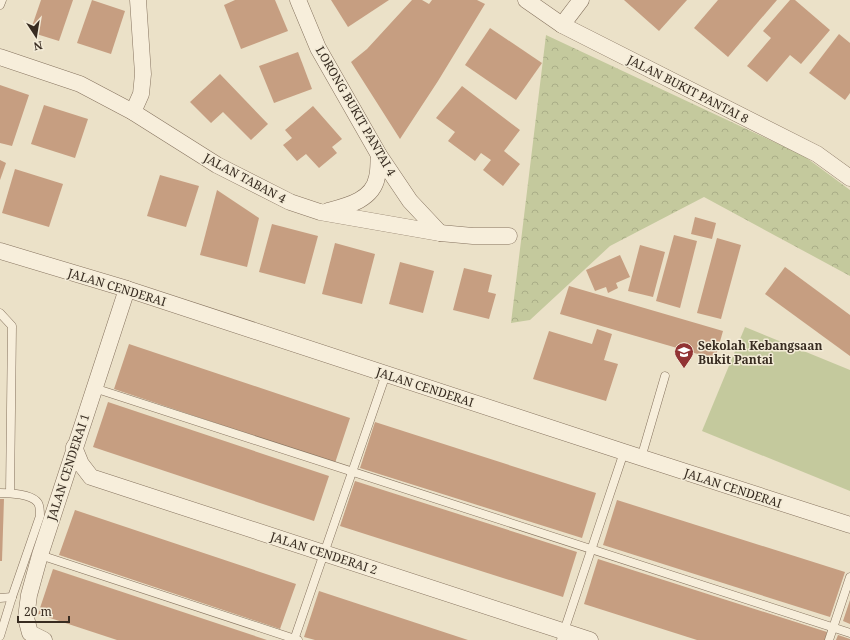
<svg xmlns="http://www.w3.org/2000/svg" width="850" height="640" viewBox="0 0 850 640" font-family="'Noto Serif',serif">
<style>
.green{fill:#c4c99d}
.forest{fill:url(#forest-crowns)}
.building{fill:#c69e81}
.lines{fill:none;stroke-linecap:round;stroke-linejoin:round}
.service-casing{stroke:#86735f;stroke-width:9}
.minor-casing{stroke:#86735f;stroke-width:17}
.service{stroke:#f7eedb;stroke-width:8}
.minor{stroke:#f7eedb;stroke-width:16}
.labels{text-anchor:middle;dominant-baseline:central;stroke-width:3;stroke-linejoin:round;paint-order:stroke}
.street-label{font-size:12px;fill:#382c21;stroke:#f3ebd7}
.poi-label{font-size:12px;font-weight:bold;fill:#382c21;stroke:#f3ebd7;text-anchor:start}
</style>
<defs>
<pattern id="forest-crowns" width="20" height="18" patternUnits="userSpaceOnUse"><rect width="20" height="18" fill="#c4c99d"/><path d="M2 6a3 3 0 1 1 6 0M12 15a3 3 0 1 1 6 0" fill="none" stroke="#a9ad87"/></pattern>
</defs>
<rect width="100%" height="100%" fill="#ebe1c8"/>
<polygon class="green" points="745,327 850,370 850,491 702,431"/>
<polygon class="forest" points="546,35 804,156 850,190 850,276 704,197 610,246 530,320 511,323"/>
<g class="building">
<polygon points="41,0 73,0 59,41 30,32"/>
<polygon points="92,0 125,11 111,54 77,43"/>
<polygon points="235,0 275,0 288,31 241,49 224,5"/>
<polygon points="331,0 389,0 348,27"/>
<polygon points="412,0 422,0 429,4 432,0 477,0 485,4 438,81 400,139 351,62 367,49"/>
<polygon points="624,0 687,0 659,31"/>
<polygon points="718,0 777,0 728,57 694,28"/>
<polygon points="790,0 795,0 830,30 801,64 790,55 767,82 747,66 771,38 763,31"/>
<polygon points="490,28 542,63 516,100 465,65"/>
<polygon points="839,34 850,43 850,93 845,100 809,73"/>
<polygon points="298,52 312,89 274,103 259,66"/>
<polygon points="220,74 268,124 251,140 223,112 211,123 190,102"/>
<polygon points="0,85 29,95 12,146 0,143"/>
<polygon points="462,86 520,130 504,151 520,164 503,186 483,170 491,160 481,153 475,161 448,141 455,132 436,118"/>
<polygon points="44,105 88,119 75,158 31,144"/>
<polygon points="313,106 342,139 332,147 337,153 319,168 306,154 297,161 283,145 292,138 285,130"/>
<polygon points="0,160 6,163 0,180"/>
<polygon points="15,169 63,184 49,227 2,213"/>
<polygon points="160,175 199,186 186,227 147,216"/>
<polygon points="217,190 259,218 247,267 200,255"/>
<polygon points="695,217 716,223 712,239 691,234"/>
<polygon points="272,224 318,236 305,284 259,272"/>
<polygon points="674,235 697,241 680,308 656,301"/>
<polygon points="717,238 741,245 721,319 697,313"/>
<polygon points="335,243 375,254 362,304 322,294"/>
<polygon points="640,245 665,252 653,297 628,291"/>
<polygon points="620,255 630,277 616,283 618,288 608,293 606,287 595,291 586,270"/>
<polygon points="400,262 434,271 423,313 389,304"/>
<polygon points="785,267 850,315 850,356 765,294"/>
<polygon points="464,268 492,275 488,292 496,294 489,319 453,310"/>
<polygon points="569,286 723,331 715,359 560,314"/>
<polygon points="597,329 612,334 604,360 618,364 606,401 533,379 549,331 592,344"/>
<polygon points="129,344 350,418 335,463 114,389"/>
<polygon points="108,402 329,476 314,521 93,447"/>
<polygon points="375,422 596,493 582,538 360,468"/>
<polygon points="355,481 577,552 563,597 340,526"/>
<polygon points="0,499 4,499 2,561 0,561"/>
<polygon points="617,500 845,572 830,617 603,545"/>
<polygon points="75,510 296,584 280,629 59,555"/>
<polygon points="598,559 827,632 825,640 697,640 584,604"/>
<polygon points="53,569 267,640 117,640 38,614"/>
<polygon points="319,591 468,640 315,640 304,637"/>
<polygon points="850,600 850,624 843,621"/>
<polygon points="838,635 850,639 850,640 836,640"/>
</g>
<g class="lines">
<defs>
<g id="service">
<polyline points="0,5 2,0"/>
<polyline points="0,313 12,326 10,493"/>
<polyline points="94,388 850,633"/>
<polyline points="641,458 665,376"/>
<path d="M0,493C10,493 32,494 38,503C40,506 40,512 40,516L12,597L0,636"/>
<polyline points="40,555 298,640"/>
<polyline points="0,598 12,597"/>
<polyline points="294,640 386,374"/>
<polyline points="561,640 624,452"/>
<polyline points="829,640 850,577"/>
</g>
<g id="minor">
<polyline points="298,0 318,48 379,155 410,201 440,233"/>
<polyline points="526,0 562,25 817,154 850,178"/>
<polyline points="562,25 581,0"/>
<polyline points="0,57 80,84 133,112 217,165 290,202 320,212 440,233 473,236 509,236"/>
<polyline points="133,112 141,94 143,74 138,0"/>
<path d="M328,211C347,206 373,200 377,177C379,170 378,162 379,155"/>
<polyline points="0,251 127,289 624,452 850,525"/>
<polyline points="74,447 81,464 91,477 590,640"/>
<polyline points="44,640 30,633 26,618 29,595 40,555 127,289"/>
</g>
</defs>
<use href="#service" class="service-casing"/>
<use href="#minor" class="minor-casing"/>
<use href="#service" class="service"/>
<use href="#minor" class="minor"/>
</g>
<defs>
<symbol id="school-pin" viewBox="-11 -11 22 30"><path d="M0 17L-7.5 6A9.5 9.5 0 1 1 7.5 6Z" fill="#913334" stroke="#f3ebd7"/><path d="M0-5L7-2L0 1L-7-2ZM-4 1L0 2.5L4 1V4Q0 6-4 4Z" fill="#fff"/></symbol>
</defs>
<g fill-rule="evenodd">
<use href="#school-pin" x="673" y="341" width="22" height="30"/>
</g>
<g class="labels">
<g class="street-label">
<text transform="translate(688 89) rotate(27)">JALAN BUKIT PANTAI 8</text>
<text transform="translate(356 111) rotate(60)">LORONG BUKIT PANTAI 4</text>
<text transform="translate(245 178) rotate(28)">JALAN TABAN 4</text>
<text transform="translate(117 287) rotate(17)">JALAN CENDERAI</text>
<text transform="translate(425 387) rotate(18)">JALAN CENDERAI</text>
<text transform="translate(68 467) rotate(-72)">JALAN CENDERAI 1</text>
<text transform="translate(733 488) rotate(18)">JALAN CENDERAI</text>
<text transform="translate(324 553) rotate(18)">JALAN CENDERAI 2</text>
</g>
<g class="poi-label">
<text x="698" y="345">Sekolah Kebangsaan<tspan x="698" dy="14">Bukit Pantai</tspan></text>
</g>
</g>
<g transform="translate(36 36) rotate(168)" stroke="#f3ebd7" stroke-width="3" paint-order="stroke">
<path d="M0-3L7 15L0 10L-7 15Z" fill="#382c21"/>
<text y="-6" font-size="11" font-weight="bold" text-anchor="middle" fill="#382c21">N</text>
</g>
<path d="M18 616v6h51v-6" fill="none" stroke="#382c21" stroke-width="2"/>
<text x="24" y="616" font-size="12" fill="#382c21" stroke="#f3ebd7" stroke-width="3" paint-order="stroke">20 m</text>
</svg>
